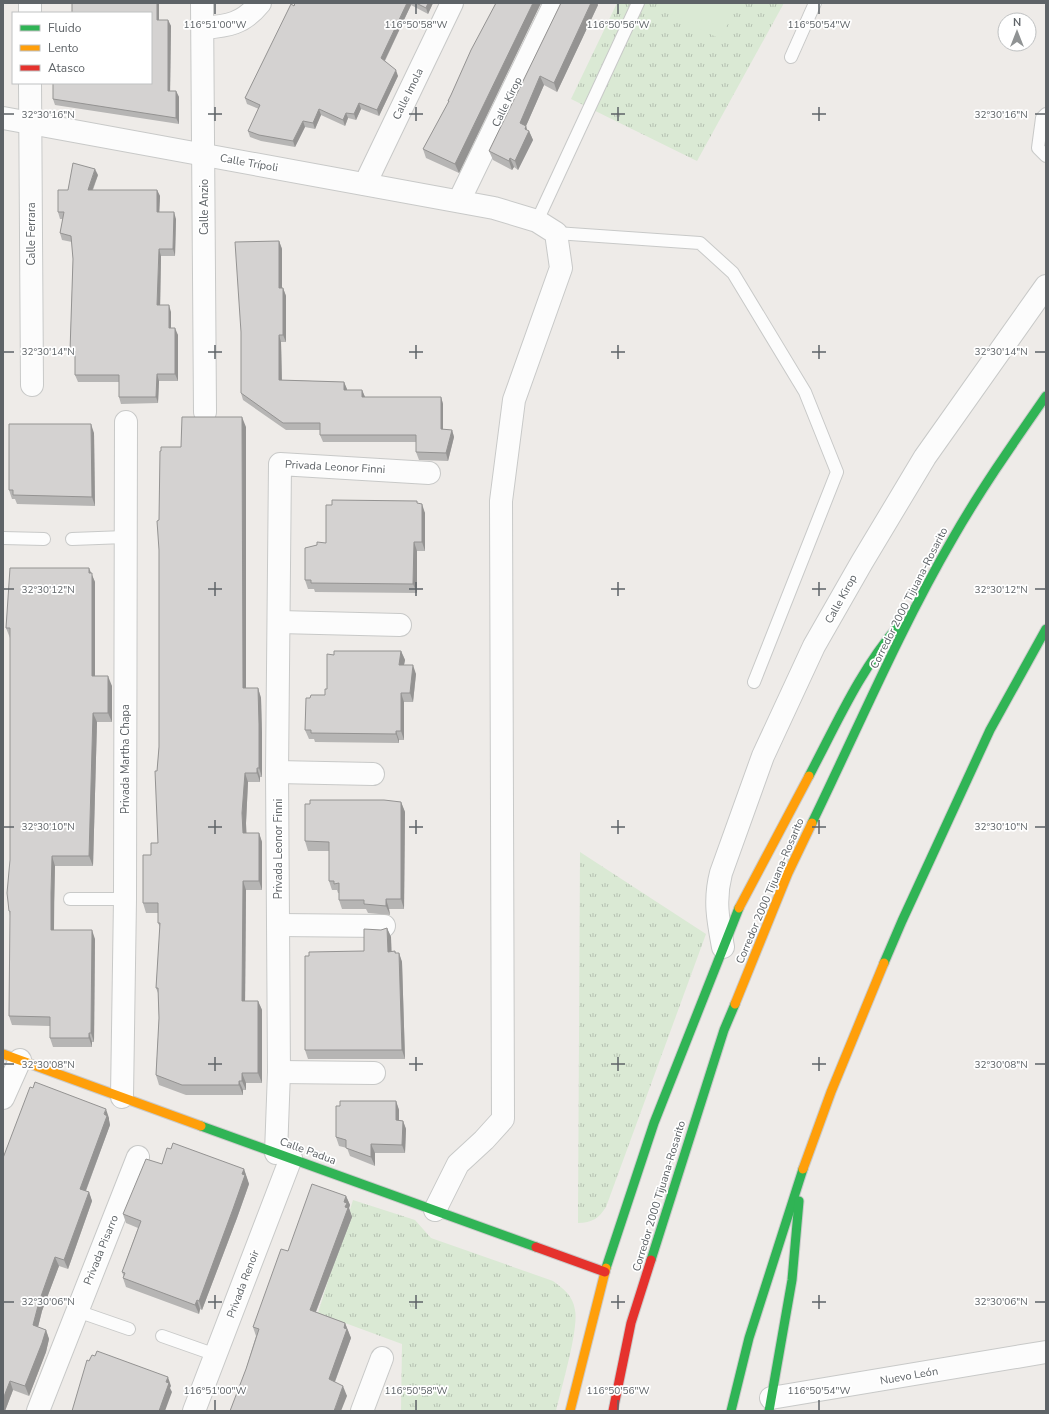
<svg xmlns="http://www.w3.org/2000/svg" width="1049" height="1414" viewBox="0 0 1049 1414" font-family="'Nunito Sans',sans-serif">
<style>
.grass{fill:url(#grass-tufts)}
.pitch{fill:#dae9d4}
.lines{fill:none;stroke-linecap:round;stroke-linejoin:round}
.lane-casing{stroke:#c8c9c8;stroke-width:14}
.street-casing{stroke:#c8c9c8;stroke-width:24}
.fast-casing{stroke:#cacaca;stroke-width:11}
.slow-casing{stroke:#cacaca;stroke-width:11}
.jam-casing{stroke:#cacaca;stroke-width:11}
.lane{stroke:#fcfcfc;stroke-width:12}
.street{stroke:#fcfcfc;stroke-width:22}
.fast{stroke:#30b455;stroke-width:9}
.slow{stroke:#ff9f0a;stroke-width:9}
.jam{stroke:#e5322d;stroke-width:9}
.wall{fill:#b6b5b4}
.shaded-wall{fill:#949392}
.building{fill:#d4d2d1;stroke:#949392}
.ticks{fill:none;stroke:#5e6367;stroke-width:1.5}
.labels{text-anchor:middle;dominant-baseline:central;stroke-width:3.5;stroke-linejoin:round;paint-order:stroke}
.street-label{font-size:11px;fill:#5e6367;stroke:#fff}
.ticks-label{font-size:10px;text-anchor:middle;fill:#5e6367;stroke:#fff;stroke-width:3.5;stroke-linejoin:round;paint-order:stroke}
</style>
<defs>
<pattern id="grass-tufts" width="24" height="20" patternUnits="userSpaceOnUse"><rect width="24" height="20" fill="#dae9d4"/><path d="M3 7l-1-3M5 7V3M7 7l1-3M15 17l-1-3M17 17v-4M19 17l1-3" fill="none" stroke="#b4c0b0"/></pattern>
</defs>
<rect width="100%" height="100%" fill="#eeebe8"/>
<g class="grass">
<polygon points="617,3 784,3 697,161 571,99"/>
<path d="M580,852L706,934L606,1207C599,1218 592,1223 578,1223Z"/>
<path d="M353,1200L415,1220L431,1238L553,1281C564,1289 573,1296 575,1310C579,1329 561,1389 556,1411H401L402,1344L318,1313Z"/>
</g>
<polygon class="pitch" points="665,3 739,3 720,39 662,9"/>
<g class="lines">
<defs>
<g id="lane">
<polyline points="791,57 815,3"/>
<polyline points="1046,114 1042,118 1038,148 1046,156"/>
<polyline points="537,221 638,3"/>
<polyline points="556,233 700,243 733,273 805,392 837,472 754,682"/>
<polyline points="3,538 44,539"/>
<polyline points="72,539 125,537"/>
<polyline points="70,899 125,899"/>
<polyline points="77,1311 129,1329"/>
<polyline points="162,1336 216,1355"/>
</g>
<g id="street">
<polyline points="30,3 30,13"/>
<polyline points="202,3 205,412"/>
<path d="M203,28C228,26 243,24 260,3"/>
<polyline points="30,83 32,385"/>
<polyline points="3,118 494,208 537,221 556,233 561,268 514,400 501,501 503,1119 484,1140 458,1164 435,1210"/>
<polyline points="365,184 452,3"/>
<polyline points="459,201 555,3"/>
<polyline points="279,622 400,625"/>
<polyline points="277,772 373,774"/>
<polyline points="279,925 384,926"/>
<path d="M723,947C718,920 714,900 721,873L763,756L814,646L862,562L925,457L1046,286"/>
<polyline points="279,1072 374,1073"/>
<polyline points="122,1097 125,899 126,422"/>
<polyline points="3,1098 20,1060"/>
<polyline points="276,1153 279,1072 277,772 280,464 429,473"/>
<polyline points="771,1398 1046,1352"/>
<polyline points="38,1411 138,1157"/>
<polyline points="194,1411 291,1158"/>
<polyline points="362,1411 382,1358"/>
</g>
<g id="fast">
<path d="M809,776C836,725 860,670 898,626"/>
<path d="M812,823C858,728 900,629 953,538C981,489 1014,442 1046,396"/>
<polyline points="884,963 902,921 990,730 1046,629"/>
<polyline points="201,1126 536,1247"/>
<polyline points="651,1260 724,1030 735,1004"/>
<polyline points="606,1268 654,1123 739,908"/>
<polyline points="731,1411 749,1338 803,1169"/>
<polyline points="769,1411 792,1280 799,1201"/>
</g>
<g id="slow">
<polyline points="739,908 809,776"/>
<polyline points="735,1004 788,873 812,823"/>
<polyline points="3,1054 201,1126"/>
<polyline points="803,1169 831,1092 884,963"/>
<polyline points="570,1411 606,1268"/>
</g>
<g id="jam">
<polyline points="536,1247 605,1272"/>
<polyline points="613,1411 631,1323 651,1260"/>
</g>
</defs>
<use href="#lane" class="lane-casing"/>
<use href="#street" class="street-casing"/>
<use href="#fast" class="fast-casing"/>
<use href="#slow" class="slow-casing"/>
<use href="#jam" class="jam-casing"/>
<use href="#lane" class="lane"/>
<use href="#street" class="street"/>
<use href="#fast" class="fast"/>
<use href="#slow" class="slow"/>
<use href="#jam" class="jam"/>
</g>
<g class="wall">
<polygon points="72,3 159,3 159,20 168,20 171,26 170,91 176,91 179,97 179,124 55,105 53,99 151,83"/>
<polygon points="295,3 433,3 428,14 411,5 385,61 398,76 379,116 361,109 356,120 348,118 345,126 321,115 315,129 305,127 295,147 261,141 250,137 248,131 259,109 247,104 245,98"/>
<polygon points="496,3 541,3 459,173 426,158 423,149 449,103 448,101"/>
<polygon points="561,3 597,3 598,5 557,92 544,85 526,126 527,130 529,131 533,140 518,170 514,167 512,170 493,160 489,151"/>
<polygon points="98,175 93,190 157,190 160,196 159,212 176,219 175,256 161,256 160,305 171,312 171,328 178,335 178,381 159,381 158,403 121,404 119,397 119,382 78,382 75,375 75,357 73,357 70,351 73,259 72,242 62,240 60,233 63,219 60,219 58,212 68,190"/>
<polygon points="279,241 282,249 282,288 283,288 286,296 286,342 281,342 282,380 344,382 347,390 362,390 365,397 441,397 443,404 443,430 452,430 454,437 448,461 419,460 416,452 416,442 323,442 320,435 320,430 286,430 243,400 241,393 241,332"/>
<polygon points="246,427 246,688 258,688 261,698 262,734 262,777 260,777 260,782 248,782 246,823 246,833 259,833 262,842 262,890 246,890 245,1001 258,1001 262,1010 262,1083 246,1083 246,1090 243,1090 243,1095 186,1095 159,1085 156,1075 159,1018 158,993 156,988 160,927 158,923 158,913 146,913 143,903 151,855 158,843 157,771 159,747 159,520 181,447"/>
<polygon points="94,433 95,506 17,504 15,499 12,499 9,490"/>
<polygon points="417,504 425,513 425,551 417,551 417,593 315,592 314,589 308,589 305,580 326,543 332,505"/>
<polygon points="91,573 95,582 95,676 112,686 112,722 97,722 93,866 55,866 54,930 95,939 94,1042 92,1042 92,1047 53,1047 50,1038 50,1026 12,1025 9,1016 10,916 9,911 10,860 10,638 6,628"/>
<polygon points="401,651 405,660 404,665 416,674 413,702 404,702 404,740 399,740 399,743 315,742 314,739 309,739 305,730 310,698 325,695 327,689 334,655"/>
<polygon points="401,802 405,812 404,909 389,909 390,915 368,913 366,909 342,909 339,900 339,893 338,893 337,890 332,890 329,881 329,851 308,851 305,841"/>
<polygon points="387,928 391,937 391,951 395,951 396,953 399,953 402,962 405,1059 308,1059 305,1050 309,956 364,951 381,930"/>
<polygon points="396,1101 399,1110 399,1120 403,1121 406,1129 405,1153 375,1153 375,1166 350,1156 347,1148 339,1146 336,1137 340,1106"/>
<polygon points="109,1118 109,1120 110,1125 86,1191 89,1192 92,1201 68,1269 59,1266 42,1311 38,1327 46,1330 49,1339 46,1352 29,1396 13,1390 5,1411 3,1158"/>
<polygon points="171,1149 244,1169 249,1184 237,1218 202,1310 200,1309 199,1314 126,1287 123,1278 124,1277 122,1272 138,1228 126,1223 123,1214 162,1164"/>
<polygon points="346,1196 350,1205 349,1208 352,1217 316,1312 345,1323 351,1338 335,1382 347,1396 246,1369 256,1336 253,1327 288,1251"/>
</g>
<g class="shaded-wall">
<polygon points="3,3 4,3 4,16 3,12"/>
<polygon points="157,3 159,3 159,26 157,20"/>
<polygon points="407,3 410,3 411,5 383,64 381,58"/>
<polygon points="428,3 433,3 428,14 426,8"/>
<polygon points="533,3 541,3 459,173 455,164"/>
<polygon points="591,3 597,3 598,5 557,92 554,83"/>
<polygon points="168,20 171,26 170,97 168,91"/>
<polygon points="396,70 398,76 379,116 377,110"/>
<polygon points="540,76 544,85 526,126 528,133 529,131 533,140 518,170 515,161 520,123"/>
<polygon points="176,91 179,97 179,124 176,118"/>
<polygon points="359,103 361,109 356,120 354,114"/>
<polygon points="319,109 321,115 315,129 313,123"/>
<polygon points="346,113 348,118 345,126 343,120"/>
<polygon points="303,121 305,127 295,147 293,141"/>
<polygon points="510,158 514,167 512,170 509,161"/>
<polygon points="95,169 98,175 90,196 88,190"/>
<polygon points="157,190 160,196 159,219 157,212"/>
<polygon points="174,212 176,219 175,256 173,249"/>
<polygon points="279,241 282,249 282,296 279,288"/>
<polygon points="159,249 161,256 160,312 157,305"/>
<polygon points="283,288 286,296 286,342 283,335"/>
<polygon points="169,305 171,312 171,335 169,328"/>
<polygon points="175,328 178,335 178,381 175,374"/>
<polygon points="279,335 281,342 282,387 279,380"/>
<polygon points="157,374 159,381 158,403 156,397"/>
<polygon points="344,382 347,389 347,397 344,390"/>
<polygon points="362,390 365,397 362,397"/>
<polygon points="441,397 443,404 443,437 441,429"/>
<polygon points="242,417 246,427 246,698 243,688"/>
<polygon points="91,424 94,433 95,506 92,497"/>
<polygon points="452,430 454,437 448,461 446,453"/>
<polygon points="422,504 425,513 425,551 422,542"/>
<polygon points="414,542 417,551 417,593 413,584"/>
<polygon points="89,568 95,582 95,686 92,676"/>
<polygon points="401,651 405,660 402,674 399,665"/>
<polygon points="413,665 416,674 413,702 410,693"/>
<polygon points="108,676 112,686 112,722 108,713"/>
<polygon points="258,688 261,698 262,734 262,777 259,768"/>
<polygon points="401,693 404,702 404,740 401,731"/>
<polygon points="93,713 97,722 93,866 89,856"/>
<polygon points="396,731 399,740 399,743 396,734"/>
<polygon points="257,768 260,777 260,782 257,773"/>
<polygon points="245,773 248,782 246,823 247,842 243,833 242,813"/>
<polygon points="401,802 405,812 404,909 401,899"/>
<polygon points="259,833 262,842 262,890 259,881"/>
<polygon points="52,856 55,866 54,902 54,939 51,930 51,893"/>
<polygon points="243,881 246,890 245,1010 242,1001"/>
<polygon points="386,899 389,909 390,915 386,906"/>
<polygon points="387,928 391,937 392,960 388,952"/>
<polygon points="92,930 95,939 94,1042 91,1033"/>
<polygon points="399,953 402,962 405,1059 402,1050"/>
<polygon points="258,1001 262,1010 262,1083 258,1073"/>
<polygon points="89,1033 92,1042 92,1047 89,1038"/>
<polygon points="242,1073 246,1083 246,1090 242,1081"/>
<polygon points="239,1081 243,1090 243,1095 239,1085"/>
<polygon points="396,1101 399,1110 399,1129 396,1120"/>
<polygon points="106,1109 109,1118 109,1120 110,1125 83,1198 80,1189"/>
<polygon points="403,1121 406,1129 405,1153 402,1145"/>
<polygon points="371,1144 375,1153 375,1166 371,1157"/>
<polygon points="244,1169 249,1184 237,1218 202,1310 199,1301"/>
<polygon points="89,1192 92,1201 68,1269 64,1260"/>
<polygon points="346,1196 350,1205 349,1208 352,1217 313,1319 310,1310"/>
<polygon points="55,1257 59,1266 42,1311 36,1335 33,1325 39,1302"/>
<polygon points="197,1300 200,1309 199,1314 195,1305"/>
<polygon points="345,1323 351,1338 332,1389 329,1379"/>
<polygon points="46,1330 49,1339 46,1352 29,1396 25,1386"/>
<polygon points="168,1377 171,1386 170,1388 172,1392 165,1411 159,1411 166,1382"/>
<polygon points="10,1381 13,1390 5,1411 3,1411 3,1399"/>
<polygon points="343,1386 347,1396 341,1411 334,1411"/>
</g>
<g class="building">
<polygon points="72,3 157,3 157,20 168,20 168,91 176,91 176,118 53,99 53,83 151,83 151,13 72,13"/>
<polygon points="295,3 407,3 381,58 396,70 377,110 359,103 354,114 346,113 343,120 319,109 313,123 303,121 293,141 259,135 248,131 260,105 245,98 291,4 294,6"/>
<polygon points="416,3 428,3 426,8"/>
<polygon points="496,3 533,3 455,164 423,149 449,101 448,101 451,95 471,50"/>
<polygon points="561,3 591,3 554,83 540,76 520,123 526,126 525,129 529,131 515,161 510,158 509,161 489,151"/>
<polygon points="73,163 95,169 88,190 157,190 157,212 174,212 173,249 159,249 157,305 169,305 169,328 175,328 175,374 157,374 156,397 119,397 119,375 75,375 75,351 70,351 73,259 71,236 60,233 64,212 58,212 58,190 68,190"/>
<polygon points="279,241 279,288 283,288 283,335 279,335 279,380 344,382 344,390 362,390 362,397 441,397 441,429 452,430 446,453 416,452 416,435 320,435 320,423 283,423 241,393 241,332 235,242"/>
<polygon points="182,417 242,417 243,688 258,688 259,724 259,768 257,768 257,773 245,773 242,813 243,833 259,833 259,881 243,881 242,1001 258,1001 258,1073 242,1073 242,1081 239,1081 239,1085 182,1085 156,1075 159,1018 158,988 156,988 160,923 158,923 158,903 143,903 143,855 151,855 151,843 158,843 155,771 157,771 159,747 159,550 157,521 159,520 160,451 161,451 161,447 181,447"/>
<polygon points="9,424 91,424 92,497 13,495 13,490 9,490"/>
<polygon points="332,500 417,501 417,503 422,504 422,542 414,542 413,584 311,583 311,580 305,580 305,548 317,545 317,542 326,543 326,505 332,505"/>
<polygon points="10,568 89,568 89,573 92,573 92,676 108,676 108,713 93,713 89,856 52,856 51,893 51,930 92,930 91,1033 89,1033 89,1038 50,1038 50,1017 9,1016 10,911 9,911 7,893 10,860 10,628 6,628"/>
<polygon points="334,651 401,651 399,665 413,665 410,693 401,693 401,731 396,731 396,734 311,733 311,730 305,730 306,698 310,698 311,695 325,695 325,689 327,689 327,654 334,655"/>
<polygon points="310,800 384,800 401,802 401,899 386,899 386,906 364,904 364,900 339,900 339,883 334,884 334,881 329,881 329,842 305,841 305,804 310,804"/>
<polygon points="387,928 388,952 395,951 395,953 399,953 402,1050 305,1050 305,956 309,956 309,952 364,951 364,929 381,930"/>
<polygon points="35,1082 106,1109 104,1114 107,1116 80,1189 89,1192 64,1260 55,1257 39,1302 33,1325 46,1330 42,1343 25,1386 10,1381 3,1399 3,1158 30,1087 33,1088"/>
<polygon points="340,1101 396,1101 396,1120 403,1121 402,1145 371,1144 371,1157 346,1148 346,1140 336,1137 336,1106 340,1106"/>
<polygon points="173,1143 244,1169 242,1174 245,1175 233,1209 199,1301 197,1300 195,1305 123,1278 125,1273 122,1272 141,1221 123,1214 146,1159 162,1164 167,1148 171,1149"/>
<polygon points="312,1184 346,1196 344,1202 347,1203 345,1207 348,1208 310,1310 345,1323 344,1328 347,1329 329,1379 343,1386 334,1411 230,1411 246,1369 259,1329 253,1327 281,1249 288,1251"/>
<polygon points="97,1351 168,1377 166,1382 169,1383 159,1411 72,1411 87,1360 89,1361 92,1355 95,1356"/>
</g>
<path class="ticks" d="M215,4V14M416,4V14M618,4V14M819,4V14M215,107V121M416,107V121M618,107V121M819,107V121M4,114H14M208,114H222M409,114H423M611,114H625M812,114H826M1035,114H1045M215,345V359M416,345V359M618,345V359M819,345V359M4,352H14M208,352H222M409,352H423M611,352H625M812,352H826M1035,352H1045M215,582V596M416,582V596M618,582V596M819,582V596M4,589H14M208,589H222M409,589H423M611,589H625M812,589H826M1035,589H1045M215,820V834M416,820V834M618,820V834M819,820V834M4,827H14M208,827H222M409,827H423M611,827H625M812,827H826M1035,827H1045M215,1057V1071M416,1057V1071M618,1057V1071M819,1057V1071M4,1064H14M208,1064H222M409,1064H423M611,1064H625M812,1064H826M1035,1064H1045M215,1295V1309M416,1295V1309M618,1295V1309M819,1295V1309M4,1302H14M208,1302H222M409,1302H423M611,1302H625M812,1302H826M1035,1302H1045M215,1400V1410M416,1400V1410M618,1400V1410M819,1400V1410"/>
<g class="labels">
<g class="street-label">
<text transform="translate(408 94) rotate(-64)">Calle Imola</text>
<text transform="translate(507 102) rotate(-64)">Calle Kirop</text>
<text transform="translate(249 163) rotate(10)">Calle Trípoli</text>
<text transform="translate(204 207) rotate(-90)">Calle Anzio</text>
<text transform="translate(31 234) rotate(-90)">Calle Ferrara</text>
<text transform="translate(335 467) rotate(3)">Privada Leonor Finni</text>
<text transform="translate(909 598) rotate(-63)">Corredor 2000 Tijuana-Rosarito</text>
<text transform="translate(841 599) rotate(-61)">Calle Kirop</text>
<text transform="translate(125 759) rotate(-90)">Privada Martha Chapa</text>
<text transform="translate(278 849) rotate(-90)">Privada Leonor Finni</text>
<text transform="translate(770 891) rotate(-67)">Corredor 2000 Tijuana-Rosarito</text>
<text transform="translate(308 1151) rotate(20)">Calle Padua</text>
<text transform="translate(659 1196) rotate(-73)">Corredor 2000 Tijuana-Rosarito</text>
<text transform="translate(101 1250) rotate(-68)">Privada Pisarro</text>
<text transform="translate(243 1284) rotate(-69)">Privada Renoir</text>
<text transform="translate(909 1376) rotate(-10)">Nuevo León</text>
</g>
</g>
<g class="ticks-label">
<text x="215" y="28">116°51'00"W</text>
<text x="416" y="28">116°50'58"W</text>
<text x="618" y="28">116°50'56"W</text>
<text x="819" y="28">116°50'54"W</text>
<text x="48" y="118">32°30'16"N</text>
<text x="1001" y="118">32°30'16"N</text>
<text x="48" y="355">32°30'14"N</text>
<text x="1001" y="355">32°30'14"N</text>
<text x="48" y="593">32°30'12"N</text>
<text x="1001" y="593">32°30'12"N</text>
<text x="48" y="830">32°30'10"N</text>
<text x="1001" y="830">32°30'10"N</text>
<text x="48" y="1068">32°30'08"N</text>
<text x="1001" y="1068">32°30'08"N</text>
<text x="48" y="1305">32°30'06"N</text>
<text x="1001" y="1305">32°30'06"N</text>
<text x="215" y="1394">116°51'00"W</text>
<text x="416" y="1394">116°50'58"W</text>
<text x="618" y="1394">116°50'56"W</text>
<text x="819" y="1394">116°50'54"W</text>
</g>
<rect width="1049" height="1414" fill="none" stroke="#5e6367" stroke-width="8"/>
<rect x="12" y="12" width="140" height="72" fill="#ffffff" stroke="#bfc1c2"/>
<rect x="20" y="25" width="20" height="6" fill="#30b455" stroke="#bfc1c2"/>
<text x="48" y="32" font-size="12" fill="#5e6367">Fluido</text>
<rect x="20" y="45" width="20" height="6" fill="#ff9f0a" stroke="#bfc1c2"/>
<text x="48" y="52" font-size="12" fill="#5e6367">Lento</text>
<rect x="20" y="65" width="20" height="6" fill="#e5322d" stroke="#bfc1c2"/>
<text x="48" y="72" font-size="12" fill="#5e6367">Atasco</text>
<g transform="translate(1017 32)"><circle r="19" fill="#ffffff" stroke="#bfc1c2"/>
<path d="M0-3L7 15L0 10L-7 15Z" fill="#909394"/>
<text y="-6" font-size="11" font-weight="bold" text-anchor="middle" fill="#5e6367">N</text>
</g>
</svg>
